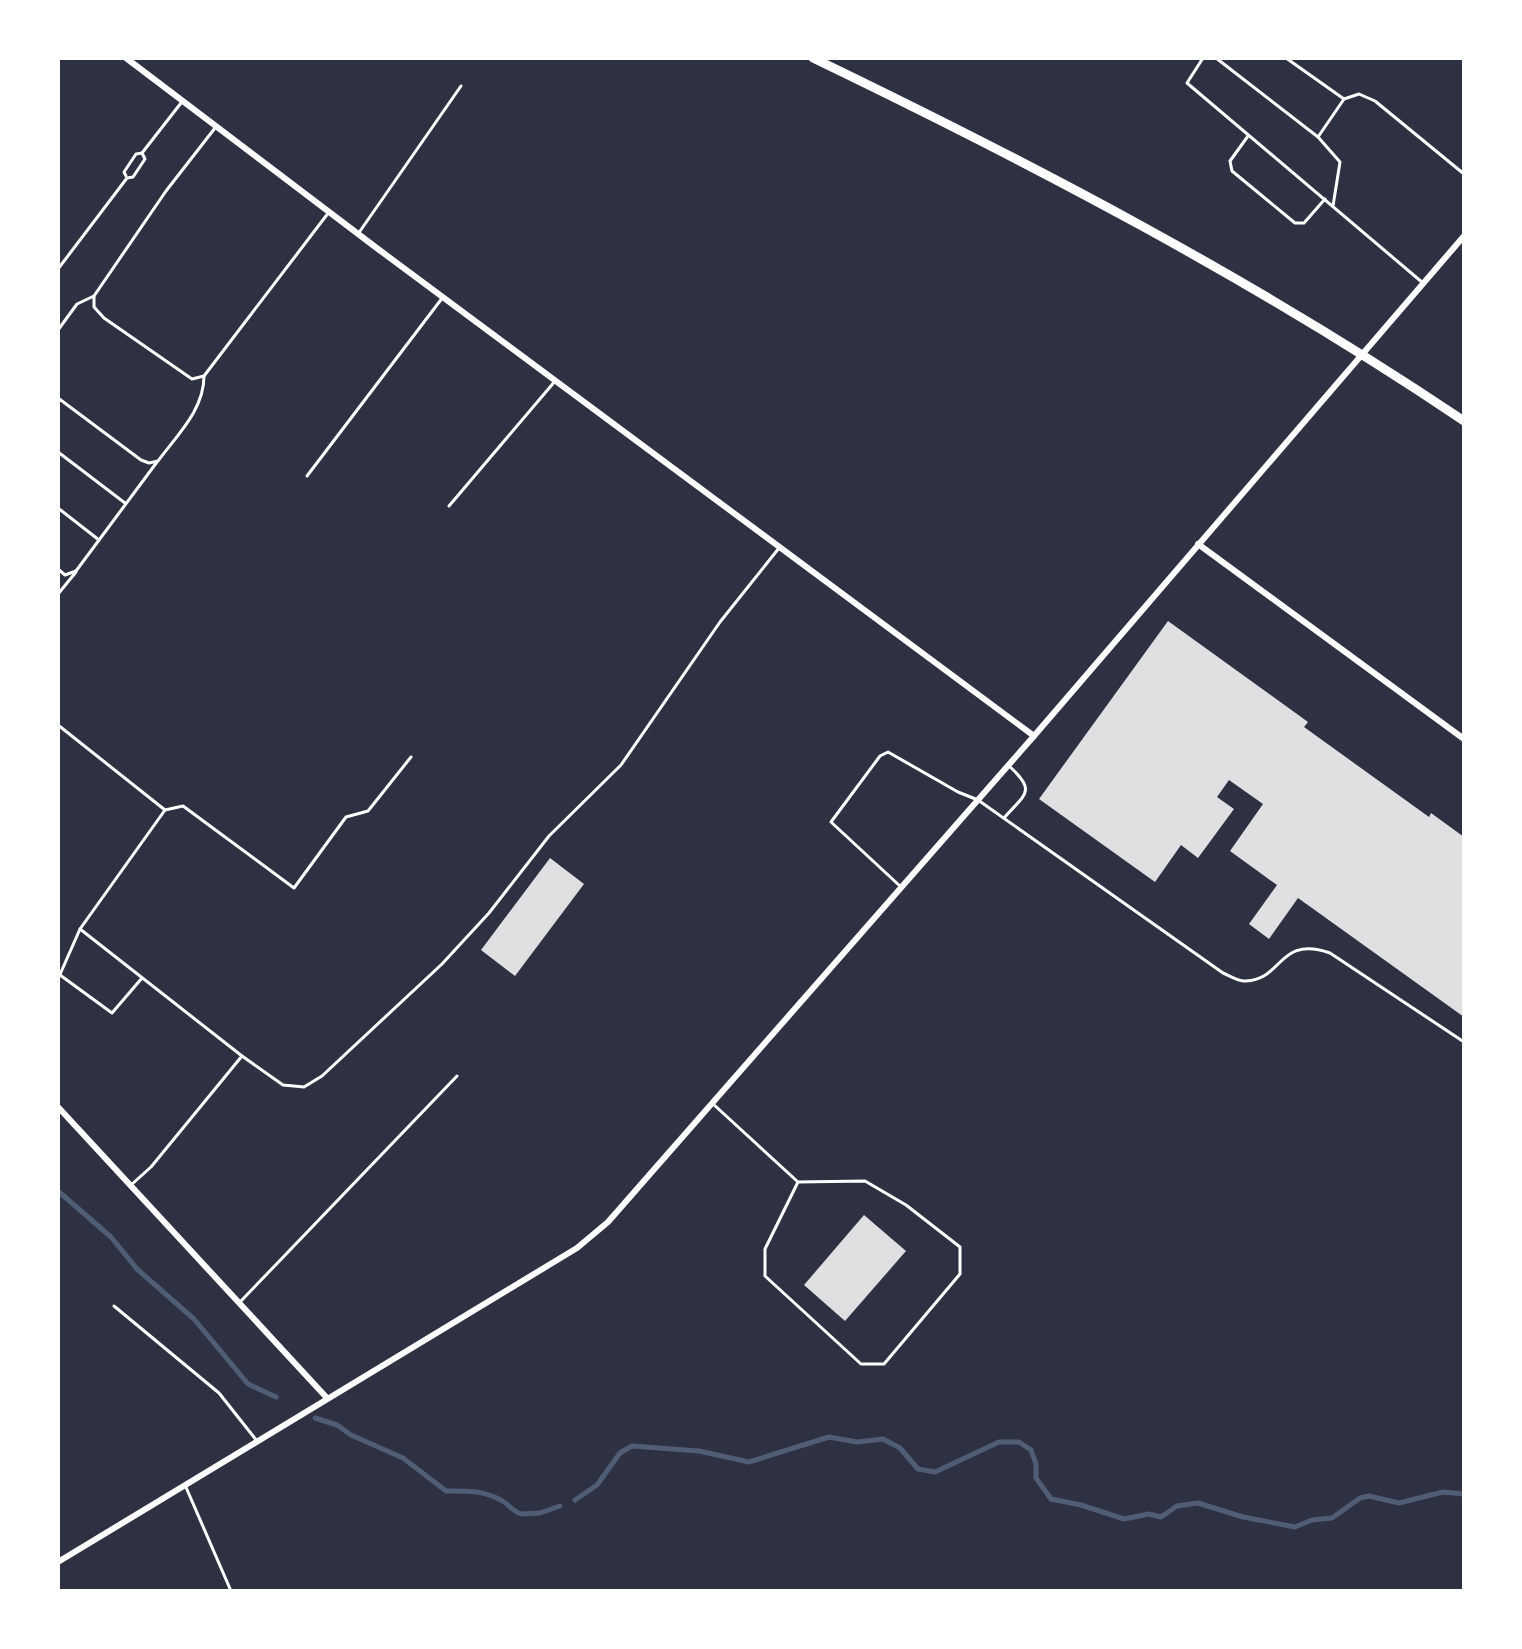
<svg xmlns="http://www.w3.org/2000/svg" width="1522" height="1649" viewBox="0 0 1522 1649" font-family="Manrope,sans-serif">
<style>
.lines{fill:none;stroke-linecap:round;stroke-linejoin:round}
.stream{stroke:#4f5d75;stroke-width:5}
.building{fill:#e0e0e3}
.service{stroke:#fff;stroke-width:3}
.minor{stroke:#fff;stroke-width:6}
.secondary{stroke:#fff;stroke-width:9}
</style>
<rect width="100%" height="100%" fill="#2d3142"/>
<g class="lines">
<g class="stream">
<polyline points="58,1191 111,1237 137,1269 194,1319 248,1384 276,1397"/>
<path d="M315,1418L337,1425L351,1435L403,1458L446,1491C464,1491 481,1490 499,1499C508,1503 512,1511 521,1514L540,1513L560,1506"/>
<polyline points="575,1500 597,1485 620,1453 632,1446 699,1451 749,1462 829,1437 857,1442 883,1439 900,1448 918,1469 935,1472 999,1442 1019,1442 1031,1450 1036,1464 1036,1478 1051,1499 1081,1505 1124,1519 1149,1514 1161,1517 1177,1506 1198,1503 1243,1517 1295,1527 1312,1520 1332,1518 1360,1498 1369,1496 1399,1503 1443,1492 1464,1494"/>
</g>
</g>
<g class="building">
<polygon points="1168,621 1308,722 1304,727 1429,817 1431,813 1464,837 1464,1017 1298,898 1269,939 1249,924 1277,885 1230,851 1263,804 1229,780 1217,797 1234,809 1198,858 1181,845 1155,882 1039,799"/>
<polygon points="550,858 584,884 515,976 481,950"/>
<polygon points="864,1215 906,1251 845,1321 804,1285"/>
</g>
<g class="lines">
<g class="service">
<polyline points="1203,58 1187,83 1423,283"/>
<polyline points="1216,58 1318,137 1340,162 1333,206"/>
<polyline points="1286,58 1344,99"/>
<polyline points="1248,136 1230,161 1232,171 1295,223 1304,223 1325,199"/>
<polyline points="1318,137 1344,99 1359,94 1375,101 1464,174"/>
<polyline points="126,176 124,172 136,154 142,153 181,103"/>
<polyline points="358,234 461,86"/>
<polyline points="58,269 127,178 133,177 145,159 142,153"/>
<polyline points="94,296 94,307 104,318 192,379 204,376 329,212"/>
<polyline points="58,330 77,304 94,296 166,191 215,128"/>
<path d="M58,398L141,460L149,463L158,461C177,435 204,410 204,376"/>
<polyline points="58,452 125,503"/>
<polyline points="307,476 443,297"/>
<polyline points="449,506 556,380"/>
<polyline points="58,508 99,540"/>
<polyline points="58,569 65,575 76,571 157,462"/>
<polyline points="58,594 76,572"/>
<polyline points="58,725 165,810 183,806 294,888 346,817 368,811 411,757"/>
<path d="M1004,818C1026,793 1037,791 1008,765"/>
<path d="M901,887L831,822L880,756L888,752L958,792L978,800L1223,973C1230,976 1239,982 1246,981C1283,980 1278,935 1330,953L1464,1042"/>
<polyline points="80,929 165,810"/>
<polyline points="60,975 112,1013 142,978"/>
<polyline points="58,979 80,929 242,1056 151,1167 131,1185"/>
<polyline points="242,1056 283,1085 304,1087 322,1076 442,964 489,913 549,836 621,765 720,622 779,548"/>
<polyline points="712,1103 798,1182 865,1181 906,1205 960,1247 960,1274 884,1364 861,1364 765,1276 765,1249 798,1182"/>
<polyline points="241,1301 457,1076"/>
<polyline points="114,1306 219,1393 257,1441"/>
<polyline points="185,1485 231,1591"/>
</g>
<g class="minor">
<polyline points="126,58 378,249 1034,736"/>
<polyline points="1198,544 1464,739"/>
<polyline points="58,1107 327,1398"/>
<polyline points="58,1562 577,1248 608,1222 1034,736 1464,236"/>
</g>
<path class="secondary" d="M813,58C1037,166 1258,282 1464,421"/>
</g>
<rect width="1522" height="1649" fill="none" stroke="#ffffff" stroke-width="120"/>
</svg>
